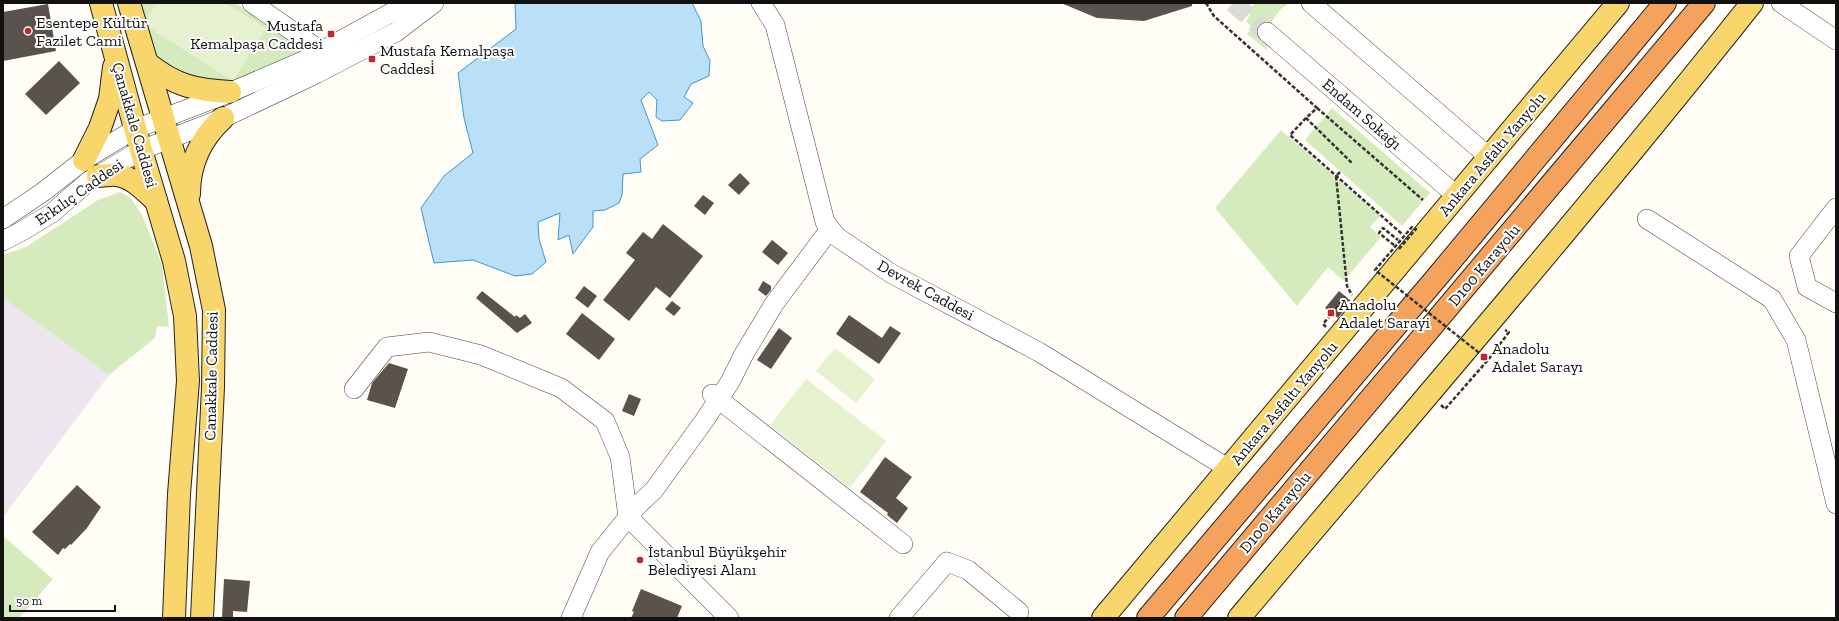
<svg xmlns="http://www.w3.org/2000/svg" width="1839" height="621" viewBox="0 0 1839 621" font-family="'Zilla Slab',serif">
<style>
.industrial{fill:#eee6ef}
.green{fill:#d5ebbd}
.pitch{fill:#e6f2cf}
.water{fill:#b9e0f7;stroke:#3f96cf}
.building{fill:#5a524d}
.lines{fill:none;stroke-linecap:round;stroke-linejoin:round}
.minor-tunnel{stroke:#dbdad3;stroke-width:19;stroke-dasharray:19 10;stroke-linecap:butt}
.minor-casing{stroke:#444;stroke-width:20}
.major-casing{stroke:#222;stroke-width:24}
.highway-casing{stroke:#222;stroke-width:24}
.path{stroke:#333;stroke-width:2.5;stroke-dasharray:4 2;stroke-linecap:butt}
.minor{stroke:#fff;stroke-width:19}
.major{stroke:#f9d66b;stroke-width:22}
.highway{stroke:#f5a25d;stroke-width:22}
.path-bridge{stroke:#333;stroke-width:2.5;stroke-dasharray:4 2;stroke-linecap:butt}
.poi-dot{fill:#c4262e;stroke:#fff;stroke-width:1.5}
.labels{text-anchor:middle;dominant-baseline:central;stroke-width:4;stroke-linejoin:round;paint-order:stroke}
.poi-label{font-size:16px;fill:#111;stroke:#fff;text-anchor:start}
.street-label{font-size:16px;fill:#111;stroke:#fff}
</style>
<rect width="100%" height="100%" fill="#fffdf5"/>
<polygon class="industrial" points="3,298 109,375 3,517"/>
<g class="green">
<polygon points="137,3 236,3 307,51 244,86 207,83 178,73 152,52"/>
<path d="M1239,3H1242L1249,9L1254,4L1253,3H1289C1272,14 1266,31 1267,50L1247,34L1252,27L1246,21L1250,15L1237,4Z"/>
<polygon points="1332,108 1430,193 1402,226 1305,140"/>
<polygon points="1281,130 1380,216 1370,227 1381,237 1344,281 1328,267 1297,306 1215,208"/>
<polygon points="120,192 131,198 143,217 162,265 169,327 157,326 155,338 109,375 3,298 3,255 26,247 98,200"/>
<polygon points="3,536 53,579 19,618 3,618"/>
</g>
<g class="pitch">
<polygon points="157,3 225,3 266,28 233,81 143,24"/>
<polygon points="835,348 875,379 856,403 816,371"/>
<polygon points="806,379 886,441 850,488 770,425"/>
</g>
<polygon class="water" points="515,3 692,3 701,21 703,46 710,61 709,76 691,84 684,97 693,103 680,120 662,121 656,117 657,100 649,92 641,100 658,145 640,159 641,172 623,174 622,195 619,203 605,210 593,211 593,227 573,254 569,235 558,240 560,213 538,222 539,239 546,262 532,274 515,276 473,260 434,263 421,208 444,176 473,153 464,118 458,73 516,29"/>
<g class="building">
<polygon points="1061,3 1192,3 1192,6 1144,21 1097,18"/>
<polygon points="48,4 56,51 3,61 3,12"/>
<polygon points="59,61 80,83 46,115 25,94"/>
<polygon points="740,173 750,183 739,195 728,185"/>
<polygon points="703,195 714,203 705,215 694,206"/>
<polygon points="663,224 703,256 670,298 656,287 629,321 603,300 635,260 626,253 643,232 652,239"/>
<polygon points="772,240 788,253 778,265 762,252"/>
<polygon points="763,281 771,286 771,290 766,296 758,290"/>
<polygon points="584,286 597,296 588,308 575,298"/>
<polygon points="482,291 515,317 516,315 520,318 525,314 532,323 517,333 476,298"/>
<polygon points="1339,291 1351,301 1338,318 1325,308"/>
<polygon points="672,301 681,308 674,316 665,309"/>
<polygon points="582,313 615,339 599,360 566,334"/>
<polygon points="849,315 882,338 890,326 901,333 879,364 836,334"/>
<polygon points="779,328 792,338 771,369 757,360"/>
<polygon points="389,363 408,369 395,408 367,400 372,383"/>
<polygon points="629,394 641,399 634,416 622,411"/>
<polygon points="885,457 912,477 896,498 908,508 897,523 887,515 888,513 860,492"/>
<polygon points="77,485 101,507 87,528 71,545 70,544 65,549 63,548 58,555 32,532"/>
<polygon points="224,579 250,581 247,612 233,611 233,618 222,618"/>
<polygon points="641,589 682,606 677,618 631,618 634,612 632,611"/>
</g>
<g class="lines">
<polyline class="minor-tunnel" points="1233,3 1267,32"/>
<defs>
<g id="minor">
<polyline points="252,3 321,51"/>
<polyline points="761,3 775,25 825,222 837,237 892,274 1039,352 1229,469"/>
<polyline points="1311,3 1489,157"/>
<polyline points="1781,3 1836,40"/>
<polyline points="1267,32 1457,196"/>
<polyline points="1836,208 1799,256 1807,287 1836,303"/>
<polyline points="3,219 43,192 84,160 135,129 224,95 303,61 409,3"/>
<polyline points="1647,219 1772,299 1796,340 1836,504"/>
<polyline points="3,241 22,231 52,213 89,181 141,150 223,118 316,74 396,32 434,3"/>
<polyline points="354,389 387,347 429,342 481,355 561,388 605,421 620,457 628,517 729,618"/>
<polyline points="712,394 903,544"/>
<polyline points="571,618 600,552 637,506 654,490 704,421 730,382 744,354 774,304 830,229"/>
<polyline points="899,618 947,562 968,570 1019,612"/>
</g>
<g id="major">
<polyline points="101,3 141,150 174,261 185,316 188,381 179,494 174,618"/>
<polyline points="129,3 201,246 214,310 213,387 202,618"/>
<path d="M148,64C176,86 195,90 230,92"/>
<polyline points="84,160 100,128 110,99 114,67"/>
<path d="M98,176C104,176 111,174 117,175C133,177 145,191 156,201"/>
<path d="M189,194C189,164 201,138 223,118"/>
<polyline points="1103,618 1618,3"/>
<path d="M1239,618C1411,414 1586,212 1752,3"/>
</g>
<g id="highway">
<polyline points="1148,618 1438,276 1665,3"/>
<polyline points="1186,618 1704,3"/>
</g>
</defs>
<use href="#minor" class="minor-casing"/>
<use href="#major" class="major-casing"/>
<use href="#highway" class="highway-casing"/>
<g class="path">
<polyline points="1206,3 1214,16 1317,108 1306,118 1352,163"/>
<polyline points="1317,108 1423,200"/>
<polyline points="1306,118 1290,135 1402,234"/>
<polyline points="1340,172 1336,176 1347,286 1352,295"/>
<polyline points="1394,245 1379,233 1383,228 1398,240"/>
<polyline points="1326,327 1323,324 1346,297"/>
<polyline points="1441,405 1445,409 1488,360 1509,332 1505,330"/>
</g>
<use href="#minor" class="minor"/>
<use href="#major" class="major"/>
<use href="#highway" class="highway"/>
<polyline class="path-bridge" points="1399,249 1416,229 1412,227 1375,270 1488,360"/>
</g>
<g class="poi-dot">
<circle cx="28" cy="31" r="4"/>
<rect x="327" y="30" width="8" height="8" rx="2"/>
<rect x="368" y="55" width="8" height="8" rx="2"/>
<rect x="1327" y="309" width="8" height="8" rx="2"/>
<rect x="1480" y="353" width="8" height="8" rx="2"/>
<circle cx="640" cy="560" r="4"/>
</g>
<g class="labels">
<g class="poi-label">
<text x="36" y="22">Esentepe Kültür<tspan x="36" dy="18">Fazilet Cami</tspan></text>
<text x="323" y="25" text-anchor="end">Mustafa<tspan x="323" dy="18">Kemalpaşa Caddesi</tspan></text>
<text x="380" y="50">Mustafa Kemalpaşa<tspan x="380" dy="18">Caddesi̇</tspan></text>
<text x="1339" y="304">Anadolu<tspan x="1339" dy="18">Adalet Sarayi</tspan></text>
<text x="1492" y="348">Anadolu<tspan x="1492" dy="18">Adalet Sarayı</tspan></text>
<text x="648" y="551">İstanbul Büyükşehir<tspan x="648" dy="18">Belediyesi Alanı</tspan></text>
</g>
<g class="street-label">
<text transform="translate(1362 114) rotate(41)">Endam Sokağı</text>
<text transform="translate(135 125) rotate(74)">Çanakkale Caddesi</text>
<text transform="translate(1492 154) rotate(-50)">Ankara Asfaltı Yanyolu</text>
<text transform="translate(79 192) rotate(-35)">Erkılıç Caddesi</text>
<text transform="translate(1484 265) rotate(-50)">D100 Karayolu</text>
<text transform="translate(926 290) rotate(29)">Devrek Caddesi</text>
<text transform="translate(211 376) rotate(-89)">Canakkale Caddesi</text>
<text transform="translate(1284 403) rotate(-50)">Ankara Asfaltı Yanyolu</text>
<text transform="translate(1275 512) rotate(-50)">D100 Karayolu</text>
</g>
</g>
<rect width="1839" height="621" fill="none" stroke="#111111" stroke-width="8"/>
<path d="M10 605v6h105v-6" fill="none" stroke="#111111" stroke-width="2"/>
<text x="16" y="605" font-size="12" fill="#111111" stroke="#ffffff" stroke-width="3" paint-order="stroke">50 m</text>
</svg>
